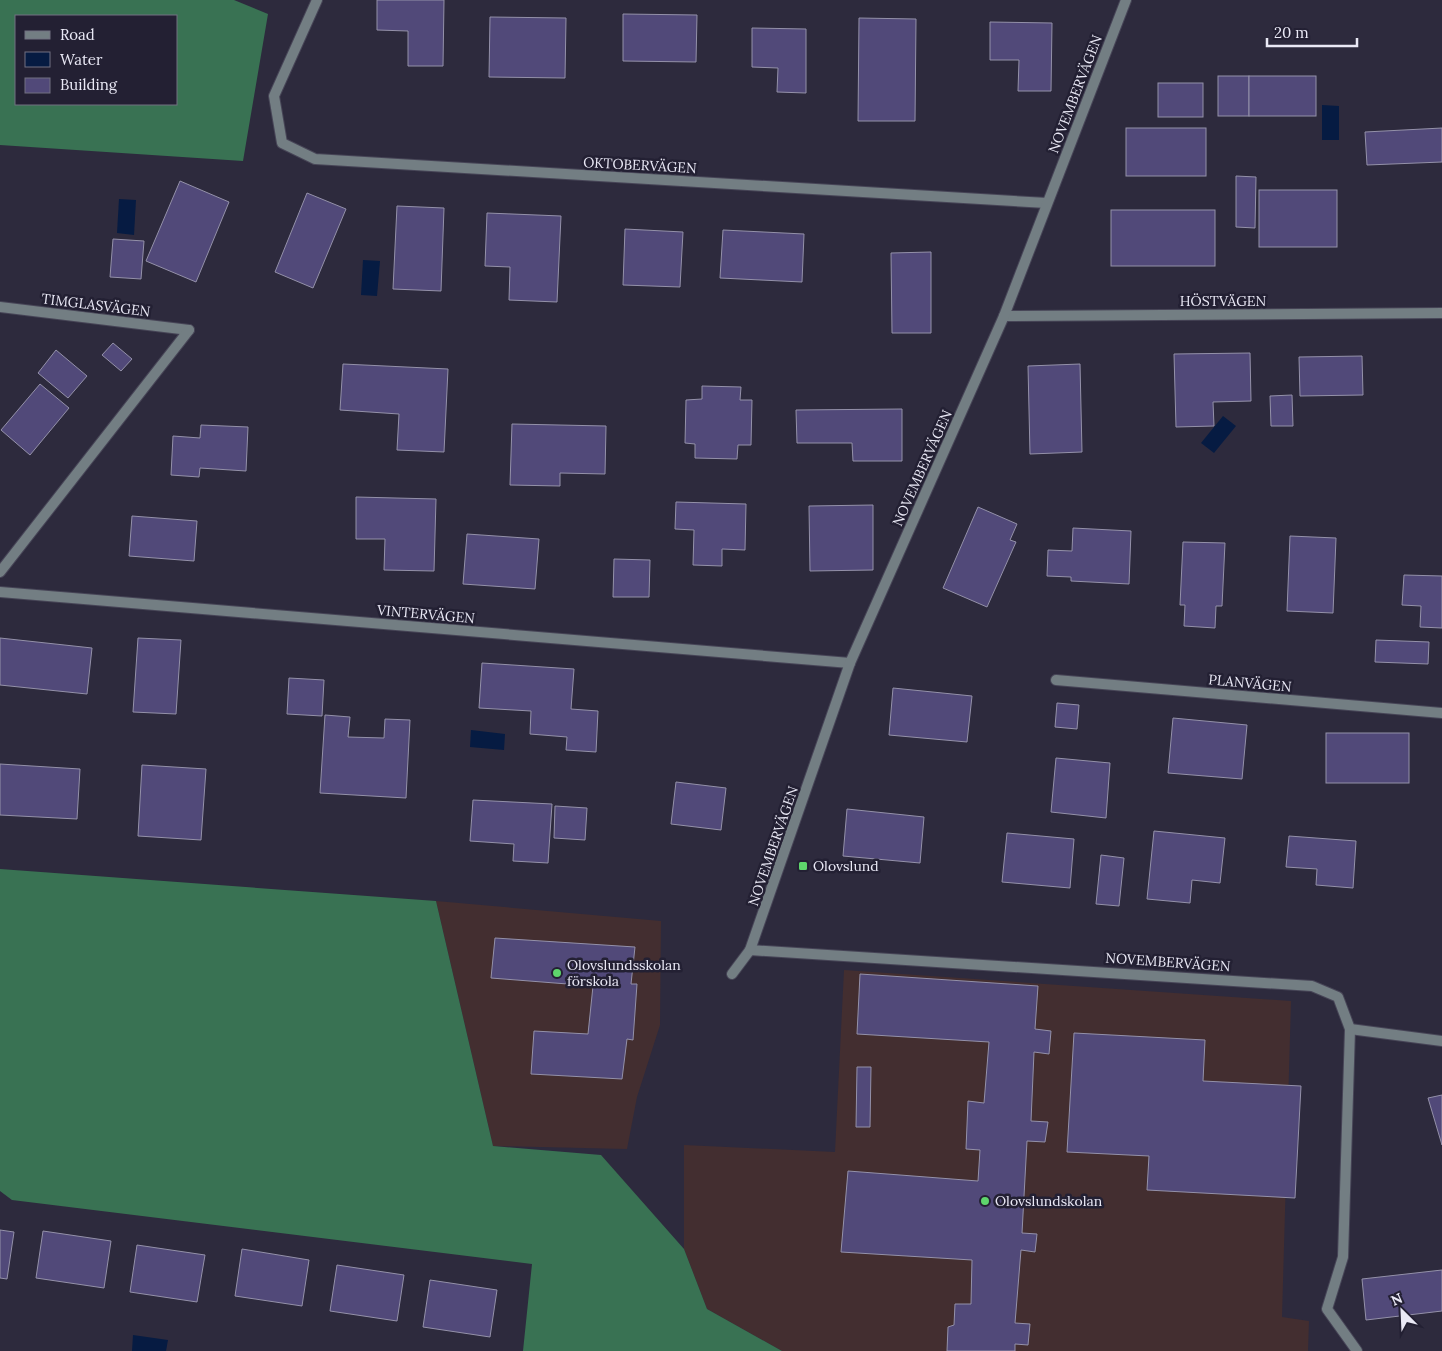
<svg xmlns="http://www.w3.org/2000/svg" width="1442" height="1351" viewBox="0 0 1442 1351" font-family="Lora,serif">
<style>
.education{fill:#432e30}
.forest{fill:#397253;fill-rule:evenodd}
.water{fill:#061b42}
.building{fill:#514979;stroke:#9491a9}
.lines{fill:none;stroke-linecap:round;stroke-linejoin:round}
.lane-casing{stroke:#474557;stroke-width:12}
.street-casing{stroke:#474557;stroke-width:12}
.lane{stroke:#737e83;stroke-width:10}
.street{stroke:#737e83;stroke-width:10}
.poi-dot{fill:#5ed56c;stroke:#232033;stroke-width:2}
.labels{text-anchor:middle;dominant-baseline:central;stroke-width:5;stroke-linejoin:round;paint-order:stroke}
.street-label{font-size:14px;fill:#eae9f6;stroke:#232033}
.poi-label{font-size:14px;fill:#eae9f6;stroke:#232033;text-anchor:start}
</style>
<rect width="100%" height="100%" fill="#2d2a3d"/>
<g class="education">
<polygon points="436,901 661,921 660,1025 637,1097 627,1149 493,1146"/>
<polygon points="844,970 1291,1001 1282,1317 1309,1321 1308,1351 782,1351 707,1309 684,1249 684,1145 835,1152"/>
</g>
<g class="forest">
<path d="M0,0H234L268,14L243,161L0,145ZM176,16V104H16V16Z"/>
<polygon points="0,869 436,901 493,1146 601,1155 684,1249 707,1309 782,1351 523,1351 532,1264 12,1200 0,1191"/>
</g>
<g class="water">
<polygon points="1322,105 1339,106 1339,140 1322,140"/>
<polygon points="119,199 136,200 134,235 117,233"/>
<polygon points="363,260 380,261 377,296 361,295"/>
<polygon points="1223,416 1236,426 1214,453 1201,443"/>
<polygon points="471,730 505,734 504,750 470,747"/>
<polygon points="133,1335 168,1340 166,1351 132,1351"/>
</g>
<g class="building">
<polygon points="377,0 444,0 443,66 408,66 408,31 377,30"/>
<polygon points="623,14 697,15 696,62 623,61"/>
<polygon points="490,17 566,18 565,78 489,77"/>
<polygon points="859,18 916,19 915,121 858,121"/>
<polygon points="990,22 1052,23 1051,91 1018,91 1019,60 990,60"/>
<polygon points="752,28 806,29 806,93 777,92 778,68 752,67"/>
<rect x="1218" y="76" width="31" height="40"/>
<rect x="1249" y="76" width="67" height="40"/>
<rect x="1158" y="83" width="45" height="34"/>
<rect x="1126" y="128" width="80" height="48"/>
<polygon points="1442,128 1442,162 1367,165 1365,132"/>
<polygon points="1236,176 1256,177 1255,228 1236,227"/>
<polygon points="180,181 229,202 196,282 146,261"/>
<rect x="1259" y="190" width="78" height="57"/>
<polygon points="307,193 346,209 313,288 275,272"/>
<polygon points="397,206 444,208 441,291 393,289"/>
<rect x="1111" y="210" width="104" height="56"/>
<polygon points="487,213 561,216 557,302 509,300 510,267 485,266"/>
<polygon points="625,229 683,232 680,287 623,285"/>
<polygon points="723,230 804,234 802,282 720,278"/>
<polygon points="113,239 144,241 141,279 110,277"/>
<polygon points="931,252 931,333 892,333 891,253"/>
<polygon points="113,343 132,359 121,371 102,355"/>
<polygon points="56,350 87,376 68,398 38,373"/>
<polygon points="1250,353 1251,401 1213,402 1214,426 1176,427 1174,354"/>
<polygon points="1362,356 1363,395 1300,396 1299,357"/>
<polygon points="343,364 448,369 444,452 397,450 399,414 340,410"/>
<polygon points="1080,364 1082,452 1030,454 1028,366"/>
<polygon points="40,384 69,408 30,455 1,430"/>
<polygon points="702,386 741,387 740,400 752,400 751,445 738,445 737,459 695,458 695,444 685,443 686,400 702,399"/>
<polygon points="1292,395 1293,426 1271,426 1270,396"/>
<polygon points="902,409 902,461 853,461 852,443 797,443 796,410"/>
<polygon points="512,424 606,426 605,474 560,473 560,486 510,485"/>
<polygon points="201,425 248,427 246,471 200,468 199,477 171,475 173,436 200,438"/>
<polygon points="356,497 436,499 434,571 384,570 385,539 356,539"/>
<polygon points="676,502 746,504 745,550 722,549 722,566 693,565 694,530 675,529"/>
<polygon points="873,505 873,570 810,571 809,506"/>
<polygon points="978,507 1017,524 1010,540 1016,542 987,607 943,588"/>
<polygon points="132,516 197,521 194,561 129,556"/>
<polygon points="1073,528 1131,531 1129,584 1071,581 1071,577 1047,576 1048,550 1072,551"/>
<polygon points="467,534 539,539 535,589 463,584"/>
<polygon points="1290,536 1336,538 1333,613 1287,611"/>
<polygon points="1183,542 1225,543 1222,606 1216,606 1215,628 1184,626 1185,605 1180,605"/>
<polygon points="614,559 650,560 649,597 613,597"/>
<polygon points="1404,575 1442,576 1442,628 1420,627 1421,606 1402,605"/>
<polygon points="0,638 92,648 87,694 0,685"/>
<polygon points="138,638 181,640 176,714 133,712"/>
<polygon points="1376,640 1429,642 1428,664 1375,662"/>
<polygon points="482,663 574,669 571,709 598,711 596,752 566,750 567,737 530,734 531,711 479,708"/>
<polygon points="289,678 324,680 322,716 287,714"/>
<polygon points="893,688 972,696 967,742 889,735"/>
<polygon points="1057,703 1079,705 1077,729 1055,727"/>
<polygon points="325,715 350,717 348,737 384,738 385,719 410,720 406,798 320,793"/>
<polygon points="1173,718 1247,725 1242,779 1168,773"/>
<rect x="1326" y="733" width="83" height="50"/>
<polygon points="1056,758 1110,763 1106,818 1051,812"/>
<polygon points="0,764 80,769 77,819 0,815"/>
<polygon points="142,765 206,769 201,840 138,836"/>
<polygon points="676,782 726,788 721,830 671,824"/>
<polygon points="473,800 552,804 548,863 513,861 514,844 470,841"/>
<polygon points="555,806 587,808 585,840 554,838"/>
<polygon points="847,809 924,817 920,863 843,856"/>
<polygon points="1154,831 1225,838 1220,883 1192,880 1190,903 1147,899"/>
<polygon points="1007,833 1074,839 1070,888 1002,882"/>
<polygon points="1289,836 1356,841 1353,888 1316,885 1317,869 1286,867"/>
<polygon points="1101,855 1124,858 1119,906 1096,904"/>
<polygon points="495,938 635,947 631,984 637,984 633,1040 627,1039 622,1079 531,1074 534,1031 588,1034 593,986 491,978"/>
<polygon points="860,974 1038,986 1035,1029 1051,1031 1049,1054 1034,1052 1031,1121 1048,1122 1045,1142 1027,1141 1022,1233 1037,1234 1035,1252 1021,1250 1015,1323 1030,1324 1028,1345 1015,1344 1015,1351 947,1351 948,1327 954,1325 955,1304 971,1304 972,1260 841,1252 848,1171 978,1181 980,1150 966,1149 968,1101 984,1103 989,1042 857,1034"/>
<polygon points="1074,1033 1205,1040 1203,1081 1301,1086 1295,1198 1147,1190 1149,1156 1067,1152"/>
<polygon points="857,1067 871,1067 870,1127 856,1127"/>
<polygon points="1442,1095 1442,1145 1428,1098"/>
<polygon points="0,1230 14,1232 7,1279 0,1278"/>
<polygon points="43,1231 111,1241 104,1288 36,1278"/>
<polygon points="137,1245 205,1255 197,1302 130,1292"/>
<polygon points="242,1249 309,1260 302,1306 235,1296"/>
<polygon points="337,1265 404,1275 397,1321 330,1311"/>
<polygon points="1442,1270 1442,1311 1366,1320 1362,1279"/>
<polygon points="430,1280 497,1290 490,1337 423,1327"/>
</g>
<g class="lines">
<defs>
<polyline id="lane" points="1350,1029 1442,1041"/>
<g id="street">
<polyline points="317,0 274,96 282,143 315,159 1047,203"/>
<polyline points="0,307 189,330"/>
<polyline points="1004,316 1442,313"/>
<polyline points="0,572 189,330"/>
<polyline points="0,592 850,663"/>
<polyline points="1056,680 1442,713"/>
<polyline points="750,950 1312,986 1338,997 1350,1029 1343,1257 1327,1309 1357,1351"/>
<polyline points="732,974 750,950 850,663 1004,316 1126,0"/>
</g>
</defs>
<use href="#lane" class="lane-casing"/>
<use href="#street" class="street-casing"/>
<use href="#lane" class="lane"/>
<use href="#street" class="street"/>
</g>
<g class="poi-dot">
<rect x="798" y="861" width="10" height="10" rx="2.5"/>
<circle cx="557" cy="973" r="5"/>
<circle cx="985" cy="1201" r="5"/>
</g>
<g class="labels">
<g class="street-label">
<text transform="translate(1075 94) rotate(-69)">NOVEMBERVÄGEN</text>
<text transform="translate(640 165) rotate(3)">OKTOBERVÄGEN</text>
<text x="1223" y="301">HÖSTVÄGEN</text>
<text transform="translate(96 305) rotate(7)">TIMGLASVÄGEN</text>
<text transform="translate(922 468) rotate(-66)">NOVEMBERVÄGEN</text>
<text transform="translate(426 614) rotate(5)">VINTERVÄGEN</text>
<text transform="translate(1250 683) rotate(5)">PLANVÄGEN</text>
<text transform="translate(773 846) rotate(-71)">NOVEMBERVÄGEN</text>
<text transform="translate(1168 962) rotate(4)">NOVEMBERVÄGEN</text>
</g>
<g class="poi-label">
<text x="813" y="866">Olovslund</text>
<text x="567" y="965">Olovslundsskolan<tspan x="567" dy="16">förskola</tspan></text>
<text x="995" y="1201">Olovslundskolan</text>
</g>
</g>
<rect x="15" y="15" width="162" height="90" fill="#232033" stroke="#737081"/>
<rect x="25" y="31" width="25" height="8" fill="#737e83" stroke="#737081"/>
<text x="60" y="40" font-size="15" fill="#eae9f6">Road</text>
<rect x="25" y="52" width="25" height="15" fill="#061b42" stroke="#737081"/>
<text x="60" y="65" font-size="15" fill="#eae9f6">Water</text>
<rect x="25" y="78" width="25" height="15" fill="#514979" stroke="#737081"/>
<text x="60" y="90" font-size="15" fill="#eae9f6">Building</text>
<g transform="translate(1402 1311) rotate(336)" stroke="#232033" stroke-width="4" paint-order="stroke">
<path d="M0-4L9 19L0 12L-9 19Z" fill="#eae9f6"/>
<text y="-8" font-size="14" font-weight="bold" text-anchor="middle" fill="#eae9f6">N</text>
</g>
<path d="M1267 38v8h90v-8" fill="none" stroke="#eae9f6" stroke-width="2.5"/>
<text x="1274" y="38" font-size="15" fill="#eae9f6" stroke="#232033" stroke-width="4" paint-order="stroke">20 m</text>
</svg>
